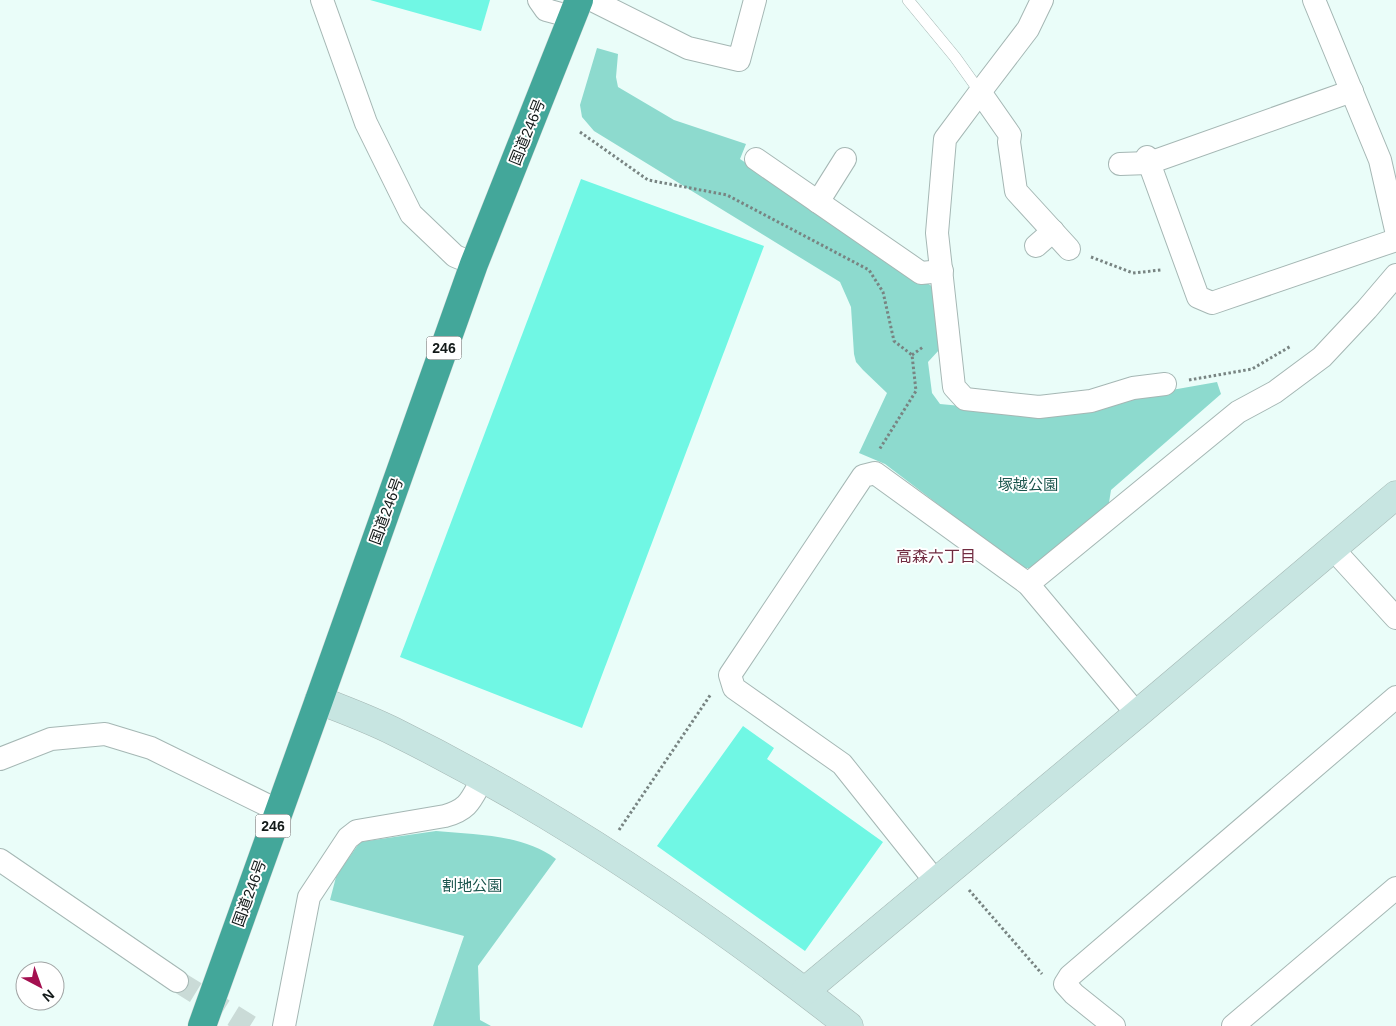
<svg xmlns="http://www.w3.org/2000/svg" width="1396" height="1026" viewBox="0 0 1396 1026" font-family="Arial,'Noto Sans JP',sans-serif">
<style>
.green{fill:#8ddace}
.building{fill:#70f7e4}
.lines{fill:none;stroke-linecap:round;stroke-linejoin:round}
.street-tunnel{stroke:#cadbd7;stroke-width:22;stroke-dasharray:22 11;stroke-linecap:butt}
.lane-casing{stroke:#a5b7b4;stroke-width:12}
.street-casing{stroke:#a5b7b4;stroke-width:24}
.secondary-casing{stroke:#a5b7b4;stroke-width:29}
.highway-casing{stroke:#d9dada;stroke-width:29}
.path{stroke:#788482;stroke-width:3;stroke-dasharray:2.5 2.5;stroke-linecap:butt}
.lane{stroke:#fff;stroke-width:11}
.street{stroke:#fff;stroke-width:22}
.secondary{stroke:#c7e5e1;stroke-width:28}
.highway{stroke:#43a79a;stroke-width:28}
.labels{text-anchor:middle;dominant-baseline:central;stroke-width:4;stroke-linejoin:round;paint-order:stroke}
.shield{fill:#fff;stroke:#595e5d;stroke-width:1}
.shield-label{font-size:14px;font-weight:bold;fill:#121918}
.street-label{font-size:15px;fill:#121918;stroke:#fff}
.park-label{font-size:15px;fill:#1b554d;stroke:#fff}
.neighbourhood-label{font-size:16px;fill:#712c41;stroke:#fff}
</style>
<rect width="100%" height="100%" fill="#eafdf9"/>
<g class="green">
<polygon points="597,48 618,54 616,77 618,87 674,120 746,144 740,159 936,289 939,350 928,362 932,393 940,404 993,409 1166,391 1217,382 1221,394 1111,490 1108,509 1036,568 1022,568 885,464 859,453 887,393 863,370 856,362 854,354 851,307 840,282 594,131 582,117 580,105"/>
<path d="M436,831C477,835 522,834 556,859L478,966L480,1020L491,1026H433L464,936L330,900L336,877L343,866L360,842Z"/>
</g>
<g class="building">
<polygon points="370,0 490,0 481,31"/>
<polygon points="581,179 764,246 582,728 400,657"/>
<polygon points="743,726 774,748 767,759 883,842 805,951 657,846"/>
</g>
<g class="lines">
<polyline class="street-tunnel" points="177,981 250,1026"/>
<defs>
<polyline id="lane" points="908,0 955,57 980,92"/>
<g id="street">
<polyline points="322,0 366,123 411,214 455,256 474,264"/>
<polyline points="539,0 546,10 572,17"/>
<polyline points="592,0 688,48 739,60 755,0"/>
<polyline points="1042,0 1028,29 980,92 945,139 937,233 954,387 965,399 1039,407 1091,401 1133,388 1165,384"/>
<polyline points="1314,0 1380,160 1396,230"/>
<polyline points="980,92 1010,135 1009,142 1016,191 1069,249"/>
<polyline points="1147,157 1198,297 1212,303 1396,240"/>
<polyline points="756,159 921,273 942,271"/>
<polyline points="1120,164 1149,163 1352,91"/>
<polyline points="818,202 845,159"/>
<polyline points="1036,246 1053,231"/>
<polyline points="1333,549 1396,618"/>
<polyline points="1028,584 1238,412 1275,392 1322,357 1367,309 1396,275"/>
<polyline points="0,759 51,739 105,734 151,748 279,811"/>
<polyline points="0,860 177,981"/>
<polyline points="936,882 842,764 734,688 730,675 863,476 875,473 1028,584 1137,714"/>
<path d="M284,1026L309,897L348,838L357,831L445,816C470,809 471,799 483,778"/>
<polyline points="1114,1026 1074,994 1065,984 1070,976 1396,697"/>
<polyline points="1233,1026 1396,888"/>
</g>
<g id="secondary">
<path d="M319,700C344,710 369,719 393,731C555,811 707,914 849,1026"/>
<polyline points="805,991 1137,714 1396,495"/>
</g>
<polyline id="highway" points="202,1026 319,700 474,264 579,0"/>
</defs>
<use href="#lane" class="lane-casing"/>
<use href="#street" class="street-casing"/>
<use href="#secondary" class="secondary-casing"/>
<use href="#highway" class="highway-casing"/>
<g class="path">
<polyline points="580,132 648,180 727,195 869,270 883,292 894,341 912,355 916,391 879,450"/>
<polyline points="1091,257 1133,273 1161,270"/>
<polyline points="912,355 923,347"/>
<polyline points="1189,380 1252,369 1291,346"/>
<polyline points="619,830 711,694"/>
<polyline points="969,890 1042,974"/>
</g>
<use href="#lane" class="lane"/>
<use href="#street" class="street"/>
<use href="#secondary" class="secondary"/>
<use href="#highway" class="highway"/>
</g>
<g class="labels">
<g class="shield">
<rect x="426.5" y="336.5" width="35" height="23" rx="4"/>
<rect x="255.5" y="814.5" width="35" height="23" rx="4"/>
</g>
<g class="shield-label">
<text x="444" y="348">246</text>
<text x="273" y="826">246</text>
</g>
<g class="street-label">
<text transform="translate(527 132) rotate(-68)">国道246号</text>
<text transform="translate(386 511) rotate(-70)">国道246号</text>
<text transform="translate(249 893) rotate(-70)">国道246号</text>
</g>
<g class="park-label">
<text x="1028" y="484">塚越公園</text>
<text x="472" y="885">割地公園</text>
</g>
<g class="neighbourhood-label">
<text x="936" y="556">高森六丁目</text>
</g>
</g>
<g transform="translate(40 986) rotate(139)"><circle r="24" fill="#ffffff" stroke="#a0a3a3"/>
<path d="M0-4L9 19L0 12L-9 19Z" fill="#a41050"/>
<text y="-8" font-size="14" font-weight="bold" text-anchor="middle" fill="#121918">N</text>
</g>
</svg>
